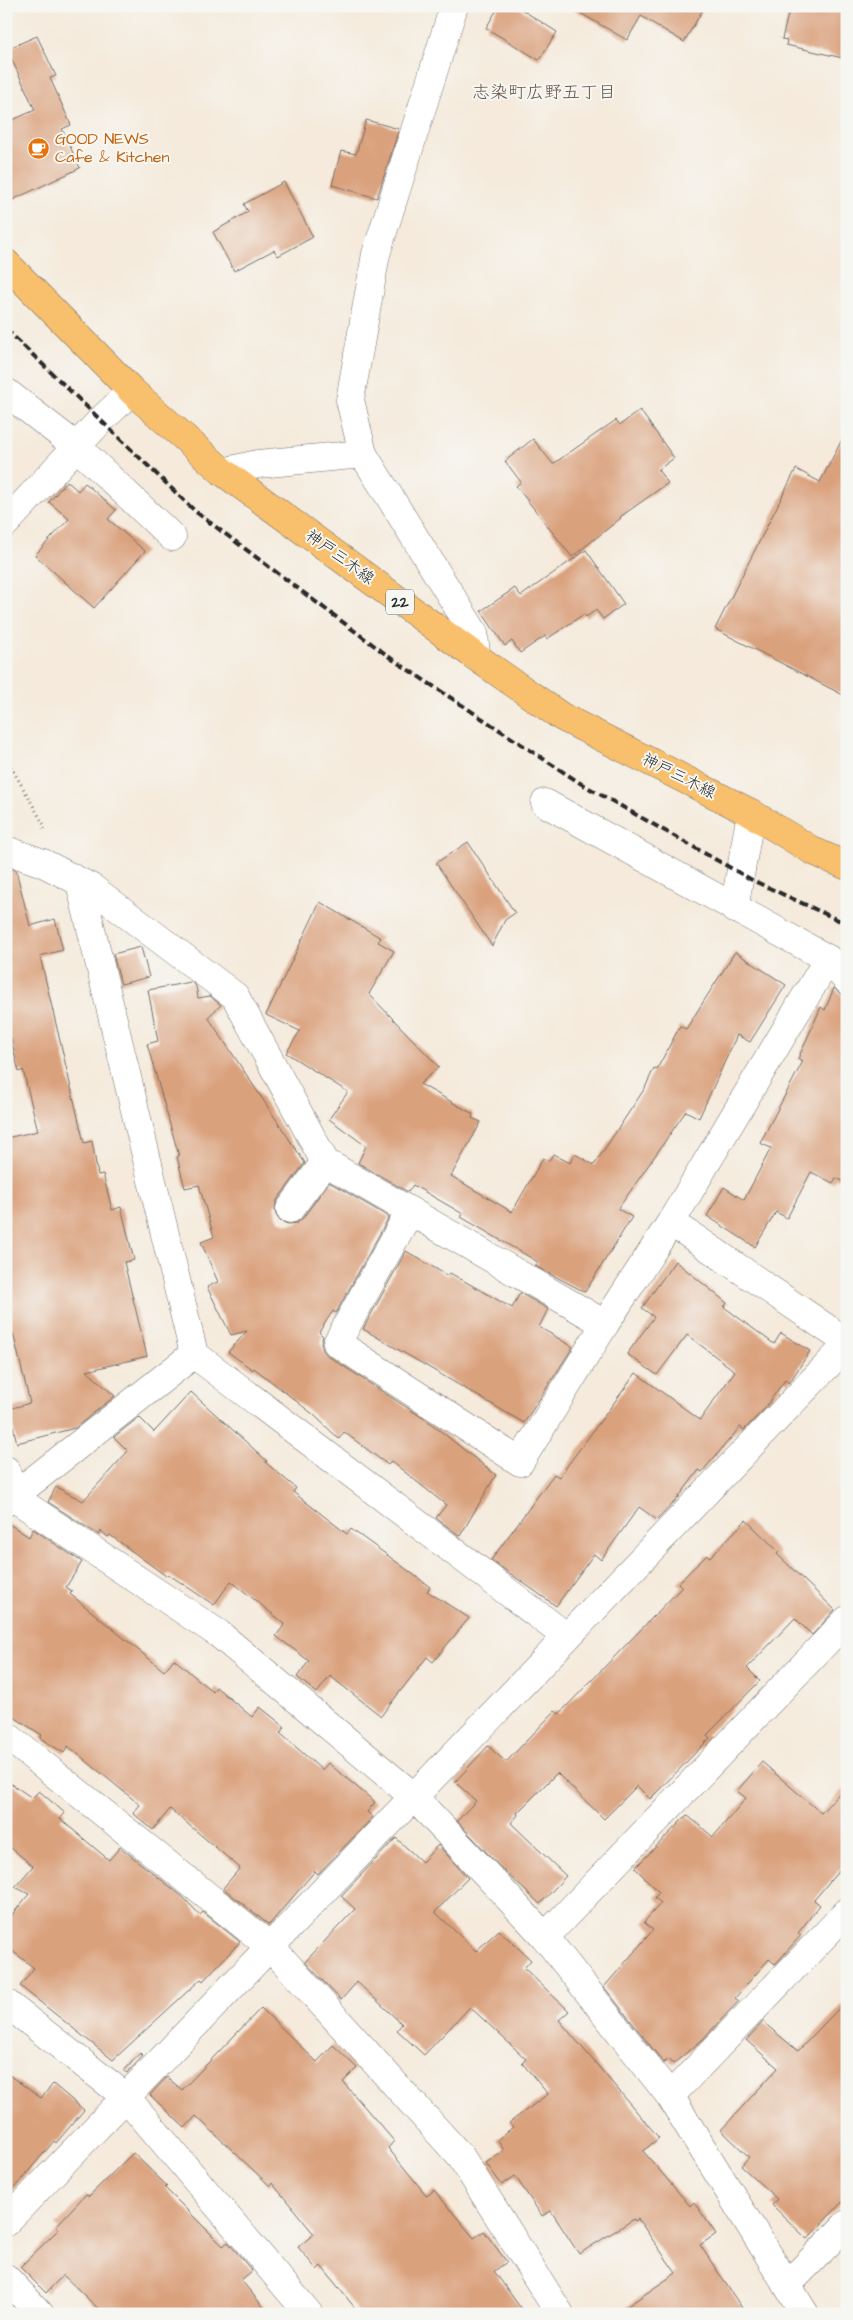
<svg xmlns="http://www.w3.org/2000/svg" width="853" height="2320" viewBox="0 0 853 2320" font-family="'Architects Daughter','Klee One',sans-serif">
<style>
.building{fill:#daa17d}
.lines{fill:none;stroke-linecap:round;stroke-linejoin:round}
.minor-casing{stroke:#726e69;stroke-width:29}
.major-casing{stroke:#726e69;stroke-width:29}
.path{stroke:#726e69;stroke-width:3;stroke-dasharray:1 4;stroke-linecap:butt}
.minor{stroke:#fff;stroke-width:28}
.major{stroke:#f8bf6c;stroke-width:28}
.rail{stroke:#2b2b2b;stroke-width:4;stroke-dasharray:8 4;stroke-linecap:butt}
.labels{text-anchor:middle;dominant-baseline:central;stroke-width:4;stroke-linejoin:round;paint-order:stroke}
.shield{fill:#f6f6f2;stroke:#686867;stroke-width:1}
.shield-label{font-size:15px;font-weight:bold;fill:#2b2b2b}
.food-label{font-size:16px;fill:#c56008;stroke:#f6f6f2;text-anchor:start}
.street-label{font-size:16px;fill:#2b2b2b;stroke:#f6f6f2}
.neighbourhood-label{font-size:18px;fill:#685448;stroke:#f6f6f2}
</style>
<rect width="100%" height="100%" fill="#f6f6f2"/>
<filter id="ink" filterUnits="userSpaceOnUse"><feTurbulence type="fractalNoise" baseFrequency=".02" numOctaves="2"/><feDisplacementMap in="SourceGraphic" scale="10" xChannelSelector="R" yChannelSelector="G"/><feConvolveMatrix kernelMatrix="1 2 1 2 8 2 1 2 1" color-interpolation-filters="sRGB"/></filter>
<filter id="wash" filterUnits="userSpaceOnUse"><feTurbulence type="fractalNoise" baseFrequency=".0096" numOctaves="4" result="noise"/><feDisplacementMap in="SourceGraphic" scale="20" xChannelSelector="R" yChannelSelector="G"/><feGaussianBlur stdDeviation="1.12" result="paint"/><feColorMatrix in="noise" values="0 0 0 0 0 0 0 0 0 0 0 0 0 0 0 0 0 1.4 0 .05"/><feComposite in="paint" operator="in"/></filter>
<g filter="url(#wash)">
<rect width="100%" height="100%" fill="#f5eadb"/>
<g id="blocks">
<g class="building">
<polygon points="499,6 516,6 557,32 539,60 486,28"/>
<polygon points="568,6 705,6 684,42 641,16 627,40"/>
<polygon points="790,6 847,6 847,59 786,45 787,40 782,39"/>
<polygon points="37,36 56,76 50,78 71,125 62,129 80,168 6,203 6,123 35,110 7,49"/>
<polygon points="366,120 399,129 377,198 332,185 341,151 356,154"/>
<polygon points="284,182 313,237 278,256 274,250 234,271 213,232 248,212 244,204"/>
<polygon points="640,410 674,458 658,470 668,483 620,517 621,518 572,557 516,486 521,482 505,461 533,439 553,464 616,420 620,425"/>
<polygon points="847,430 847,697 715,629 796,469 820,482"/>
<polygon points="67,481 78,491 85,483 116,510 108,519 145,551 94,608 35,555 69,519 49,502"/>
<polygon points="586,550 624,604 603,619 596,610 586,617 584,614 547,639 545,636 520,653 512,641 505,646 481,611 515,588 521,596"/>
<polygon points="468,842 515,913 505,920 492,946 436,863"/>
<polygon points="14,869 16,870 30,926 55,919 63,950 40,956 84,1143 92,1141 98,1175 103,1174 112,1210 121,1207 134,1260 124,1262 147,1356 87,1371 115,1396 75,1428 17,1443 9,1409 30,1403 13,1333 6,1334 6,1138 38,1131 23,1070 19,1072 6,1018 6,870"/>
<polygon points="320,902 381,938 378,942 394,951 369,994 439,1067 420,1084 473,1114 472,1118 481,1122 451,1176 512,1212 543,1158 549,1161 553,1154 570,1163 575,1154 594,1165 645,1088 654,1068 657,1069 680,1026 686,1029 735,952 786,985 750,1042 737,1035 699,1118 686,1111 618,1209 632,1217 585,1292 535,1266 538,1262 461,1217 463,1214 413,1185 408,1192 358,1163 366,1146 329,1119 348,1092 286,1053 300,1031 266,1015"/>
<polygon points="141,947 149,977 121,984 113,954"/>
<polygon points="191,982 196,986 198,998 210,996 221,1005 208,1017 305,1163 277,1200 275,1207 276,1215 280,1221 288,1224 297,1223 303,1218 329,1182 389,1217 336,1313 333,1311 319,1332 323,1336 321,1343 323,1350 328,1356 429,1422 496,1475 460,1536 436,1518 446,1505 391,1461 388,1465 344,1432 339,1439 314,1415 254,1368 253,1370 228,1352 247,1331 231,1335 207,1287 218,1282 201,1242 214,1237 199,1185 185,1188 177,1157 179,1156 147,1044 158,1041 148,990"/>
<polygon points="834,988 842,995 847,995 847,1183 836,1178 833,1183 811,1172 787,1218 776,1212 755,1247 707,1216 724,1187 744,1200 771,1148 760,1143 803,1061 798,1059 821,1007 825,1010"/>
<polygon points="406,1251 448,1276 450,1273 512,1308 520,1293 548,1309 539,1327 573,1347 524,1423 363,1329"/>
<polygon points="675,1261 727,1303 724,1307 774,1344 781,1333 810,1351 789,1383 785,1380 764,1409 744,1430 740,1427 702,1472 699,1470 678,1498 657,1520 639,1507 601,1560 594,1554 556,1606 491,1560 554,1474 559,1477 636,1373 700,1420 735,1371 687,1335 657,1375 627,1354 654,1317 642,1308"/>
<polygon points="191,1392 267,1461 265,1462 296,1488 293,1492 347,1534 351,1529 398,1563 430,1587 427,1591 469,1618 433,1662 427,1657 381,1716 330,1676 317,1693 297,1677 309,1661 276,1636 285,1624 231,1581 214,1605 168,1574 166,1576 110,1535 108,1537 101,1531 99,1535 48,1502 56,1487 83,1501 128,1451 114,1437 139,1417 154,1432"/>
<polygon points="746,1520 779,1552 777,1554 835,1610 812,1635 795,1618 747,1668 760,1681 707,1735 710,1738 650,1799 637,1786 604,1819 557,1773 517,1813 518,1815 511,1823 566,1876 540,1904 504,1871 457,1821 476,1801 455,1782 488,1746 506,1762 555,1711 559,1714 682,1587 678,1583 707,1555 710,1557"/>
<polygon points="6,1522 29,1537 33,1529 82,1562 66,1587 72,1591 70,1594 164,1671 174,1659 213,1692 216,1687 252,1717 260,1707 285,1727 280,1733 322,1770 328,1763 375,1802 367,1812 373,1817 318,1874 315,1871 269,1925 223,1888 240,1868 170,1809 153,1830 133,1813 140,1805 68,1746 64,1753 40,1738 42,1735 6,1712"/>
<polygon points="762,1762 821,1813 847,1785 847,1861 814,1900 820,1905 798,1933 801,1935 779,1960 775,1964 769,1959 735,1998 739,2001 702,2040 673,2064 669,2059 664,2063 604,1987 653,1930 644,1922 661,1903 655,1898 659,1892 635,1868 687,1815 713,1837 746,1798 737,1791"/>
<polygon points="6,1780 32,1798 39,1791 65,1813 60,1819 109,1860 120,1847 183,1897 200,1915 203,1912 240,1942 203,1981 201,1979 113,2060 20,1986 34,1968 6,1946 6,1922 29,1894 15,1887 33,1866 6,1844"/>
<polygon points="396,1838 422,1862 438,1845 468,1878 435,1912 476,1951 499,1930 531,1960 524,1968 569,2011 559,2020 659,2138 643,2151 690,2206 694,2202 716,2234 700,2245 746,2314 616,2314 676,2273 638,2219 635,2221 634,2219 579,2254 551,2211 542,2216 515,2176 502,2185 486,2163 504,2150 497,2140 513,2127 509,2123 548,2094 522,2063 526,2059 470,2007 424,2055 397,2030 402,2024 357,1982 341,2000 305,1962 355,1909 341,1896"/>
<polygon points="847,2000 847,2197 807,2239 772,2205 777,2199 741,2166 749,2157 721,2130 778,2068 746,2040 763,2022 798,2051"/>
<polygon points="261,2008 317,2062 333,2045 357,2068 343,2082 394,2141 388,2148 427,2196 434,2190 474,2238 484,2231 507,2262 494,2271 525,2314 360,2314 321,2266 317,2270 298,2247 314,2234 272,2183 270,2186 196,2116 185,2128 150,2095 167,2077 182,2090"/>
<polygon points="140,2053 143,2056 127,2073 124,2071"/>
<polygon points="6,2073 41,2098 53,2084 84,2110 56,2143 54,2141 6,2198"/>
<polygon points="133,2153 167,2186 165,2188 223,2246 228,2242 252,2271 241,2280 269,2314 104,2314 63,2275 46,2293 20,2267 59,2229 56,2226 86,2194 89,2196"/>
</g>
</g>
</g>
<g filter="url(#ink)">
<use href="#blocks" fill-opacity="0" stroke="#726e69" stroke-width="1"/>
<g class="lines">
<defs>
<g id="minor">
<polyline points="454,6 376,254 350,400 363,454 474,633 476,657"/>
<polyline points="6,392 77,447 172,537"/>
<polyline points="223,472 258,464 363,454"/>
<polyline points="6,523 100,421 132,391"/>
<polyline points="545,803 828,959 847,980"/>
<polyline points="6,850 43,863 92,888 235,996 325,1162 605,1324"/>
<polyline points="80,883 194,1354 567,1637"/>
<polyline points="734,909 751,813"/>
<polyline points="290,1209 325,1162"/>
<polyline points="410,1211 337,1343 520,1462 605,1324 671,1222 828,959"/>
<polyline points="671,1222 847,1342"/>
<polyline points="6,1470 13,1497 219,1634 414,1797 545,1937 670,2096 805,2314"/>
<polyline points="6,1502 194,1354"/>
<polyline points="6,1735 271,1947 461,2157 560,2314"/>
<polyline points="545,1937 847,1620"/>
<polyline points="6,2003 126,2097 309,2314"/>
<polyline points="670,2096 847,1912"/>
<polyline points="6,2222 847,1345"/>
<polyline points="6,2278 40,2314"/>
<polyline points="788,2284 847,2224"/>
</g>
<polyline id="major" points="6,263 132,391 223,472 476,657 562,717 751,813 813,851 847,866"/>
</defs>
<use href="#minor" class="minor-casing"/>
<use href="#major" class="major-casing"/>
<polyline class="path" points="6,758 44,825 44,830"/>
<use href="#minor" class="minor"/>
<use href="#major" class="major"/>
<polyline class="rail" points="6,329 196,512 392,659 580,783 752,880 847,924"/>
</g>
</g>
<defs>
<symbol id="cafe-disc" viewBox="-11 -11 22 22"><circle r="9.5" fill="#e8710a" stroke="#f6f6f2"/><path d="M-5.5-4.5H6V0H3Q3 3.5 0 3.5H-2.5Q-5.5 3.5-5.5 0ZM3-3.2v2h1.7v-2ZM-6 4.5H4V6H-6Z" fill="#fff"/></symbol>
</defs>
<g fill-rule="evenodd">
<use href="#cafe-disc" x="26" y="136" width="25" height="25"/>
</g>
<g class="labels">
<rect class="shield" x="386" y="589.5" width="28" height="25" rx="4"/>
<g class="shield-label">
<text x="400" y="602">22</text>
</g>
<g class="food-label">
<text x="55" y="139">GOOD NEWS<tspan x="55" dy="18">Cafe &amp; Kitchen</tspan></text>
</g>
<g class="street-label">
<text transform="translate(340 557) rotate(36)">神戸三木線</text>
<text transform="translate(679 776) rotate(27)">神戸三木線</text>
</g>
<g class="neighbourhood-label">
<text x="544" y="92">志染町広野五丁目</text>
</g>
</g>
<rect width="853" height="2320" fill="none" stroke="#f6f6f2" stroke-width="25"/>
</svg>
